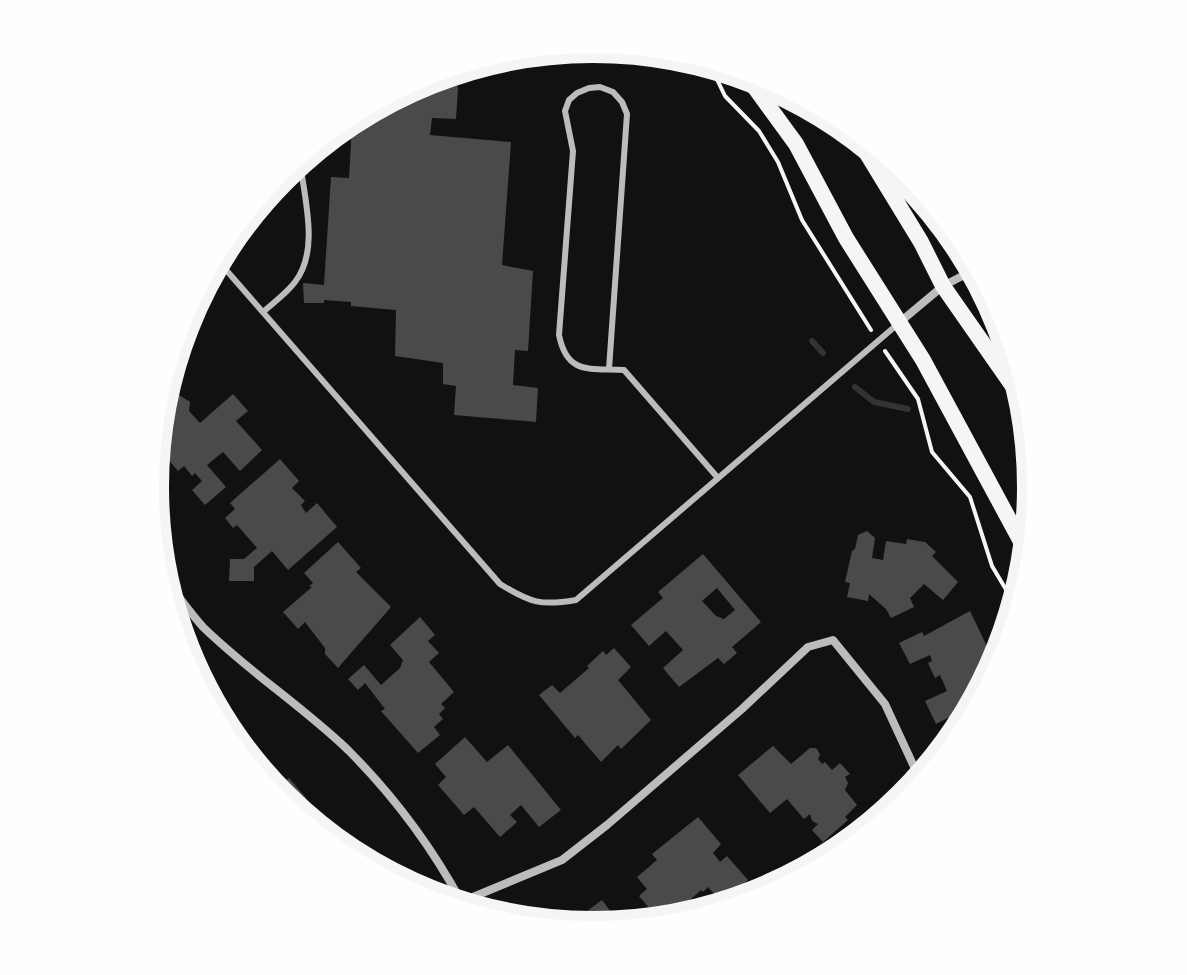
<svg xmlns="http://www.w3.org/2000/svg" width="1187" height="975" viewBox="0 0 1187 975" font-family="Helvetica,sans-serif">
<style>
.lines{fill:none;stroke-linecap:round;stroke-linejoin:round}
.stream{stroke:#333;stroke-width:6}
.building{fill:#4a4a4a;fill-rule:evenodd}
.path{stroke:#f5f5f5;stroke-width:4}
.service{stroke:#bcbcbc;stroke-width:6}
.minor{stroke:#bcbcbc;stroke-width:8}
.secondary{stroke:#f5f5f5;stroke-width:16}
.rim{fill:none;stroke:#f5f5f5;stroke-width:10}
</style>
<rect width="100%" height="100%" fill="#111"/>
<g class="lines">
<g class="stream">
<polyline points="812,341 823,353"/>
<polyline points="855,387 874,402 908,409"/>
</g>
</g>
<g class="building">
<polygon points="455,71 458,89 456,119 432,118 430,135 511,142 502,265 533,271 528,351 515,350 513,385 538,388 536,422 454,415 456,386 443,384 443,363 395,356 396,310 351,306 351,302 324,300 324,303 304,303 303,283 324,285 331,177 349,178 352,125 424,78"/>
<polygon points="176,393 190,402 189,411 200,423 233,394 248,411 236,421 262,450 240,471 223,452 207,465 226,487 205,505 192,490 202,481 195,473 192,476 184,466 178,471 166,457 161,460 156,455 169,395 171,397"/>
<polygon points="280,459 299,481 292,488 305,501 301,505 306,513 317,503 337,527 288,570 272,551 254,567 254,581 229,581 230,559 244,559 257,548 237,525 233,528 225,518 235,509 230,503"/>
<polygon points="867,531 875,538 872,558 883,560 886,541 906,544 907,539 925,542 936,552 932,556 958,582 943,600 924,584 910,598 914,607 891,618 886,609 869,594 868,601 847,597 850,583 845,582 852,551 855,549 858,535"/>
<polygon points="338,542 361,568 356,572 391,607 338,668 325,654 325,648 305,622 298,629 283,612 312,587 309,586 313,583 304,573"/>
<path d="M703,554L761,622L732,647L737,653L724,664L718,658L679,687L663,668L683,650L666,631L649,646L631,625L663,598L658,592ZM717,588L735,610L724,619L716,616L702,601Z"/>
<polygon points="970,611 997,667 965,714 964,710 936,724 925,701 947,691 940,675 935,678 928,663 932,661 930,655 910,664 899,643 922,632 924,636"/>
<polygon points="420,617 435,635 428,641 439,653 429,662 454,692 441,704 445,708 439,714 443,719 434,727 440,735 418,753 381,711 385,709 365,683 358,690 348,679 364,665 381,685 400,668 403,660 390,645"/>
<polygon points="614,648 631,667 618,680 651,720 621,749 618,745 601,762 578,735 575,738 539,695 552,685 560,693 589,668 587,666 603,651 606,655"/>
<polygon points="465,737 487,762 508,745 561,810 539,827 521,805 510,815 517,822 500,837 474,807 464,815 438,785 446,777 435,764"/>
<polygon points="773,746 791,764 810,748 816,748 820,754 818,759 822,764 825,762 832,770 840,763 850,774 845,777 848,783 845,790 857,805 845,817 848,820 823,842 812,830 818,824 812,821 810,814 804,819 787,799 770,813 738,775"/>
<polygon points="276,774 284,782 289,778 306,798 301,802 312,815 310,818 313,823 280,801 267,782"/>
<polygon points="698,817 721,844 713,853 720,862 727,856 748,880 722,903 708,887 703,892 701,890 681,908 683,910 679,914 662,917 657,911 654,914 639,896 647,889 637,877 657,860 652,854"/>
<polygon points="602,900 619,923 626,918 630,924 593,931 561,925 570,918 577,927 583,922 579,917"/>
</g>
<g class="lines">
<g class="path">
<polyline points="711,67 725,96 759,131 778,162 802,220 871,330"/>
<polyline points="885,351 918,399 932,452 970,497 992,566 1014,603"/>
</g>
<g class="service">
<path d="M220,263L500,584C531,603 541,606 576,600L899,323"/>
<path d="M263,312C273,303 287,293 295,282C320,250 304,198 300,161"/>
<path d="M609,369L627,114L622,102L613,92L600,87L589,88L577,93L569,100L565,111L573,151L559,335C567,375 589,368 624,370L718,478"/>
</g>
<g class="minor">
<polyline points="900,322 943,286 972,271"/>
<path d="M169,584C180,598 191,614 203,627C249,672 302,706 348,750C393,795 431,846 461,901"/>
<polyline points="456,904 562,860 607,825 742,709 808,647 833,640 885,704 916,771 919,784"/>
</g>
<g class="secondary">
<polyline points="745,74 796,144 846,238 923,360 1025,549"/>
<polyline points="860,142 921,242 943,286 1019,395"/>
</g>
</g>
<path d="M0 0H1187V975H0ZM164 487a429 429 0 1 1 858 0a429 429 0 1 1-858 0Z" fill="#fefefe" fill-rule="evenodd"/>
<path class="rim" d="M164 487a429 429 0 1 1 858 0a429 429 0 1 1-858 0Z"/>
</svg>
